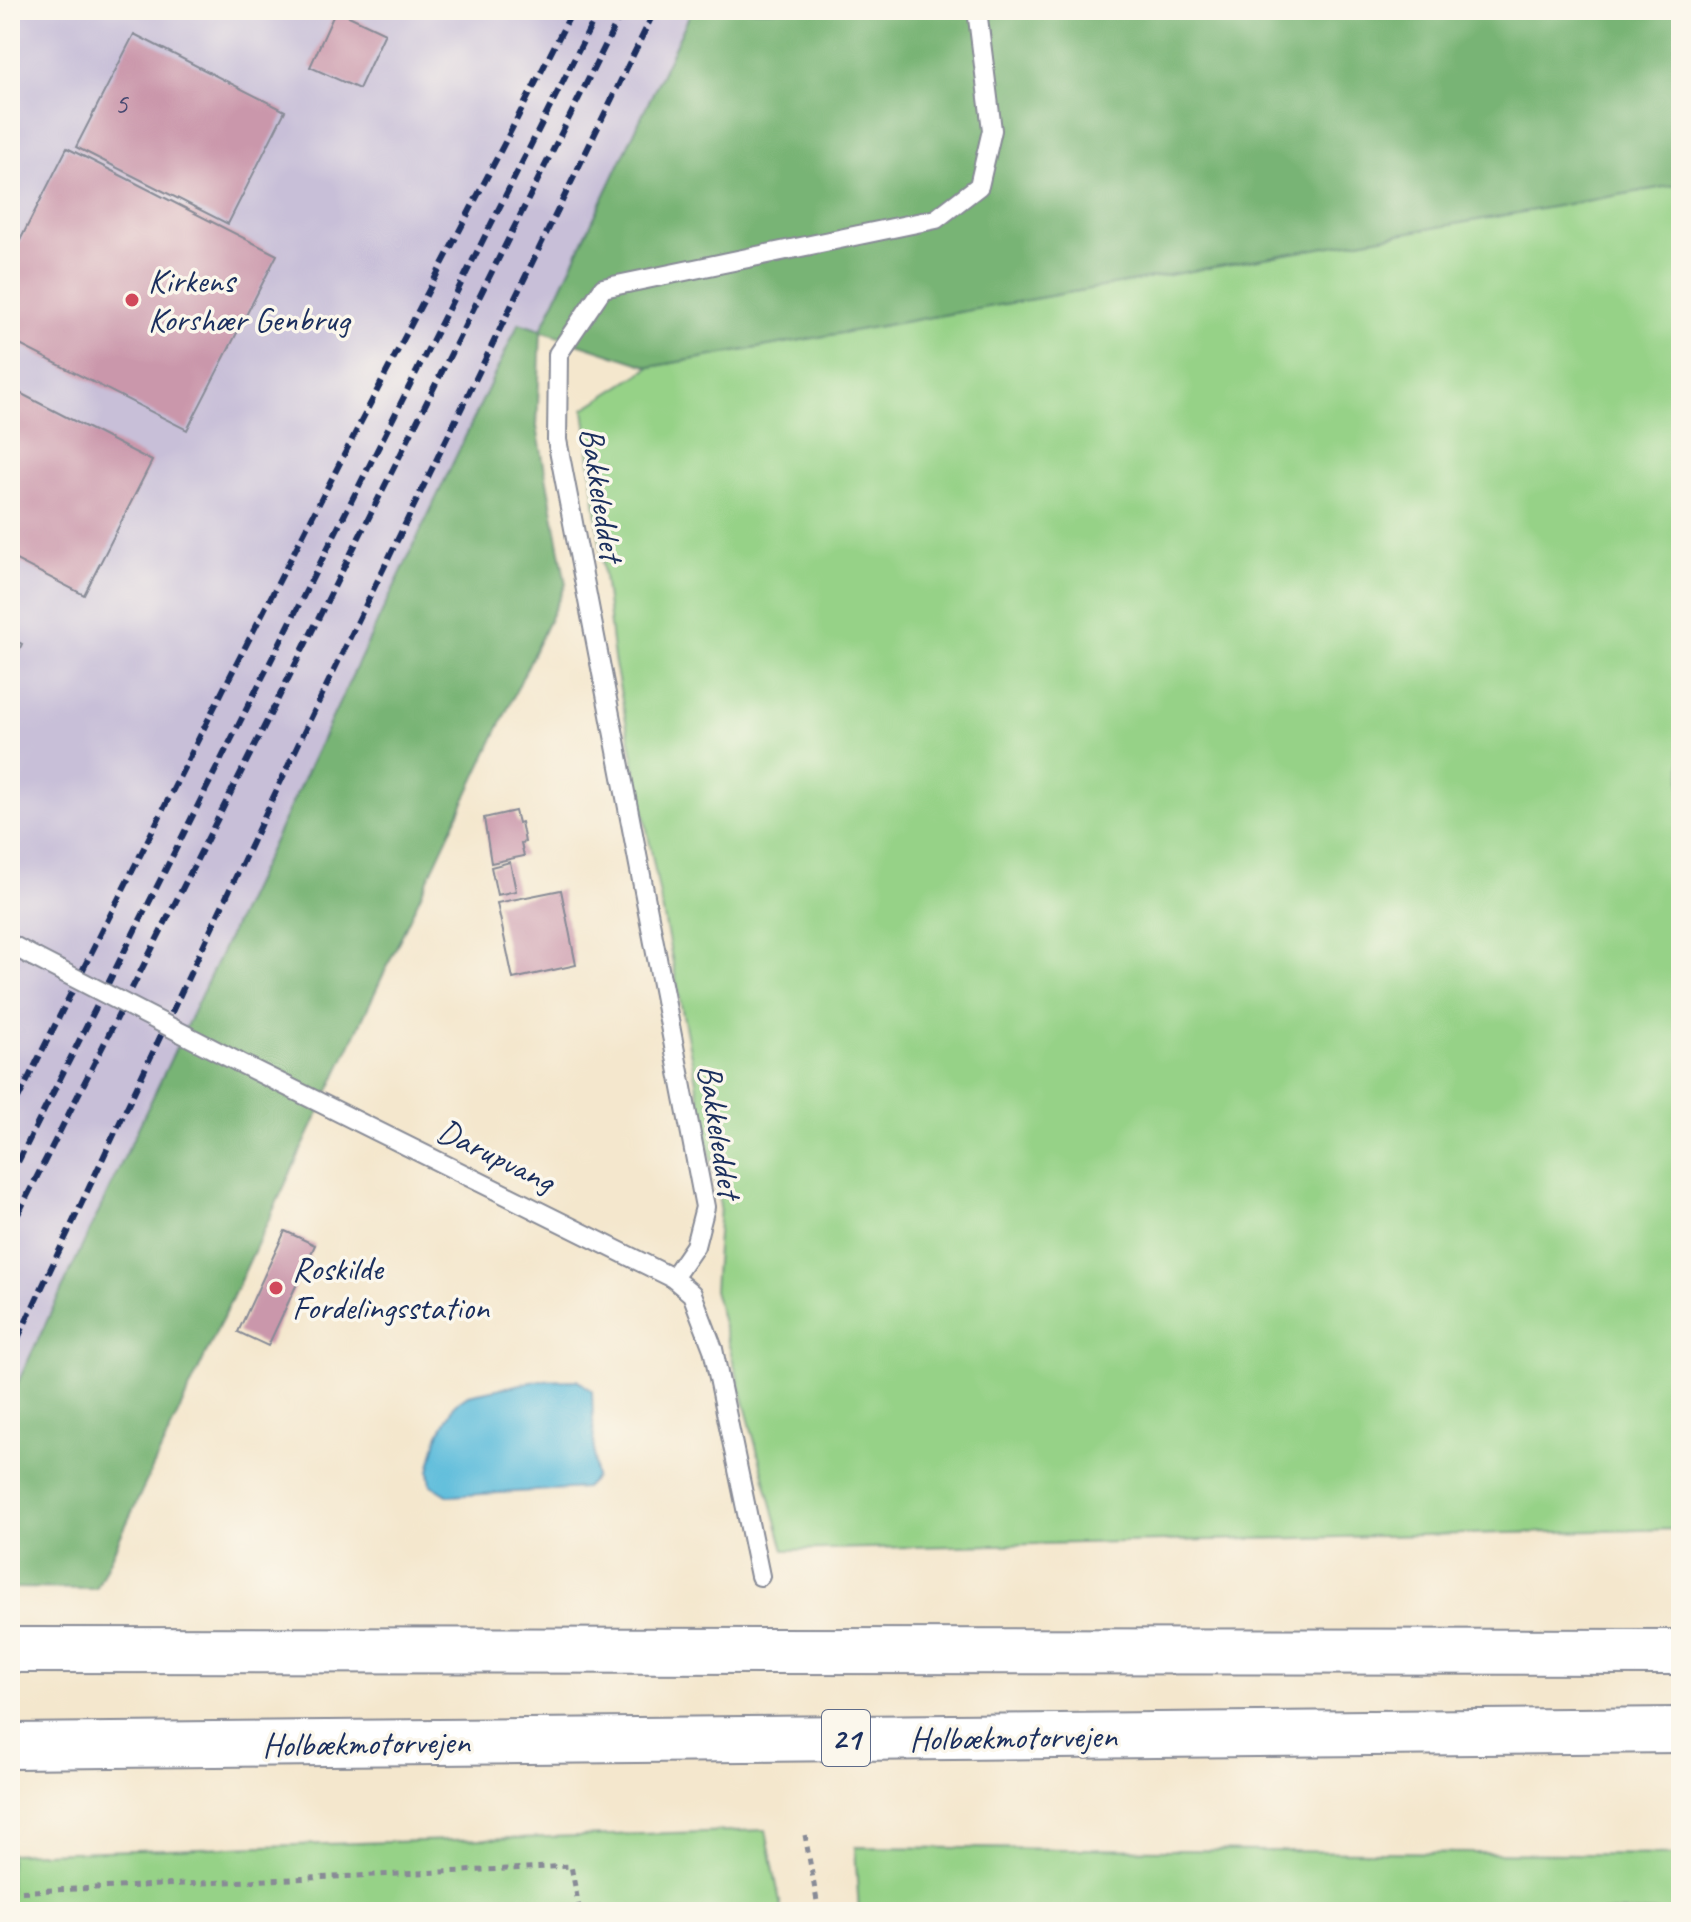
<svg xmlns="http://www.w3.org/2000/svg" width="1691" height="1922" viewBox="0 0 1691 1922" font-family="Caveat,sans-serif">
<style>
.industrial{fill:#c8bfd8}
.green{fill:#96d287;stroke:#588072;stroke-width:2}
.forest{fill:#78b474;stroke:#4a7269;stroke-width:2}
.water{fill:#5cbcdb;stroke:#3c769c;stroke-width:2}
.building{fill:#ca97ab}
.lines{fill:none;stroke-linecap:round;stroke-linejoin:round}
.service-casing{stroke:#888b96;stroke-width:22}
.motorway-casing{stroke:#888b96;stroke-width:48}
.path{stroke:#888b96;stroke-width:5;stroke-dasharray:6 6;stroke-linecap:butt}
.service{stroke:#fff;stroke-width:18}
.motorway{stroke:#fff;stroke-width:44}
.rail{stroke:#1b2f5e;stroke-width:6;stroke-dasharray:12 6;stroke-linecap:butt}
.service-bridge-casing{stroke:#888b96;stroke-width:22;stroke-linecap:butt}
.service-bridge{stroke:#fff;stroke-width:18}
.poi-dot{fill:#d1495b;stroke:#fbf7ec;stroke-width:3}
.labels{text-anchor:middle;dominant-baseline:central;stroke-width:7;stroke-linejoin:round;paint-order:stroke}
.number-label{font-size:30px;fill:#474971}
.shield{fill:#fbf7ec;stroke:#5e6b89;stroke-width:2}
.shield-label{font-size:32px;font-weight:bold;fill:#1b2f5e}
.poi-label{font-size:34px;fill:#1b2f5e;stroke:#fbf7ec;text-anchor:start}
.street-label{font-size:34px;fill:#1b2f5e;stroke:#fbf7ec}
</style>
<rect width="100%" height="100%" fill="#fbf7ec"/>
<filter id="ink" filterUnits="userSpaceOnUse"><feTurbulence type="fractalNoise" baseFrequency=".0125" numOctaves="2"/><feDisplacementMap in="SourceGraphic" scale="16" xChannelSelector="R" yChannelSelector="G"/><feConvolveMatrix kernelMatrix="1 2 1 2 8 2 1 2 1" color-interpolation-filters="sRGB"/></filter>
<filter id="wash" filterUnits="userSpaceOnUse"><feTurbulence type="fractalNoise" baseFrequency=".006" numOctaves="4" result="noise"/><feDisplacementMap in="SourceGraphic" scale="32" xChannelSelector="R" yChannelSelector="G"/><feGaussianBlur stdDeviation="1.8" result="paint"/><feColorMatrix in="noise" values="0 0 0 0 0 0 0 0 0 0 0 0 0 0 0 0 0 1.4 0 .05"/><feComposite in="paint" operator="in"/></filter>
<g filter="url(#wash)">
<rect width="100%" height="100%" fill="#f4e7cd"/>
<polygon class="industrial" points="10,10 696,10 540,331 519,324 10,1398"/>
<g class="green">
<polygon points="1681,184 1681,1529 784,1550 714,1290 720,1206 614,659 584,409 650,367"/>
<polygon points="766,1830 782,1912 10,1912 10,1854"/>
<polygon points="855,1847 1681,1855 1681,1912 859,1912"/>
</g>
<polygon class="forest" points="692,10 1681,10 1681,184 650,367 541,331 537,427 566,584 96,1589 10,1588 10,1399 519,323 541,330"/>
<polygon class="water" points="578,1380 592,1391 595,1478 585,1488 449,1496 431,1485 429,1471 437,1438 455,1404 468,1395 536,1381"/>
<g id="blocks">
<g class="building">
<polygon points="336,10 385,33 359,89 310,67"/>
<polygon points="134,34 285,111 228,224 76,147"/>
<polygon points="67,148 277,255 187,430 10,340 10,260"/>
<polygon points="10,388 152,461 84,595 10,557"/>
<polygon points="10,638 22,644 10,668"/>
<polygon points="515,811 518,823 521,822 525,842 521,843 524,856 491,863 484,818"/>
<polygon points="510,862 516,891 497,895 491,867"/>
<polygon points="561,890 576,965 513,979 497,903"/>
<polygon points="285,1231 315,1245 268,1346 238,1332"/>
</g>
</g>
</g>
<g filter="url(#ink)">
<use href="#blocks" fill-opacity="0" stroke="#888b96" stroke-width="2"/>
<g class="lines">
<defs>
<g id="service">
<polyline points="10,944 34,957"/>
<polyline points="238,1062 673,1278 692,1294 713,1349 760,1576"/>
<polyline points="673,1278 695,1246 705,1207 557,440 558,354 603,288 936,219 979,186 992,130 977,10"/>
</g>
<g id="motorway">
<polyline points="10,1650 1681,1652"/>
<polyline points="10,1746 1681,1730"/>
</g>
</defs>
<use href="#service" class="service-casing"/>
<use href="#motorway" class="motorway-casing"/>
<g class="path">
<polyline points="805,1835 819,1912"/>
<polyline points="10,1892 571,1866 580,1912"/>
</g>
<use href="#service" class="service"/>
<use href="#motorway" class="motorway"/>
<g class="rail">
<polyline points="10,1115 223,690 573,10"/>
<polyline points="10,1178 599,10"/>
<polyline points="10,1230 270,715 623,10"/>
<polyline points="10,1355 306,728 655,10"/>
</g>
<defs>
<polyline id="service-bridge" points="34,957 238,1062"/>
</defs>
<use href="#service-bridge" class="service-bridge-casing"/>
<use href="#service-bridge" class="service-bridge"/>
</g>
</g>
<g class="poi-dot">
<circle cx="132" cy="300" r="8"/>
<circle cx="276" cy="1288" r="8"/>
</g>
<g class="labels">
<g class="number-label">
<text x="121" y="103">5</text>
</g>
<rect class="shield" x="822" y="1710" width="48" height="56" rx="6"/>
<g class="shield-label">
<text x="846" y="1738">21</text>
</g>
<g class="poi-label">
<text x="148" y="280">Kirkens<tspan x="148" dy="39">Korshær Genbrug</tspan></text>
<text x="292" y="1268">Roskilde<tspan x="292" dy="39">Fordelingsstation</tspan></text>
</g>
<g class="street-label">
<text transform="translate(602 494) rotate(81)">Bakkeleddet</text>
<text transform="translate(720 1131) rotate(81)">Bakkeleddet</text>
<text transform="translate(496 1155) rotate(26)">Darupvang</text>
<text transform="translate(1013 1737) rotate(-1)">Holbækmotorvejen</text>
<text transform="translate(366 1743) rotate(-1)">Holbækmotorvejen</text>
</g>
</g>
<rect width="1691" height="1922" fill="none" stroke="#fbf7ec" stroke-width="40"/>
</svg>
